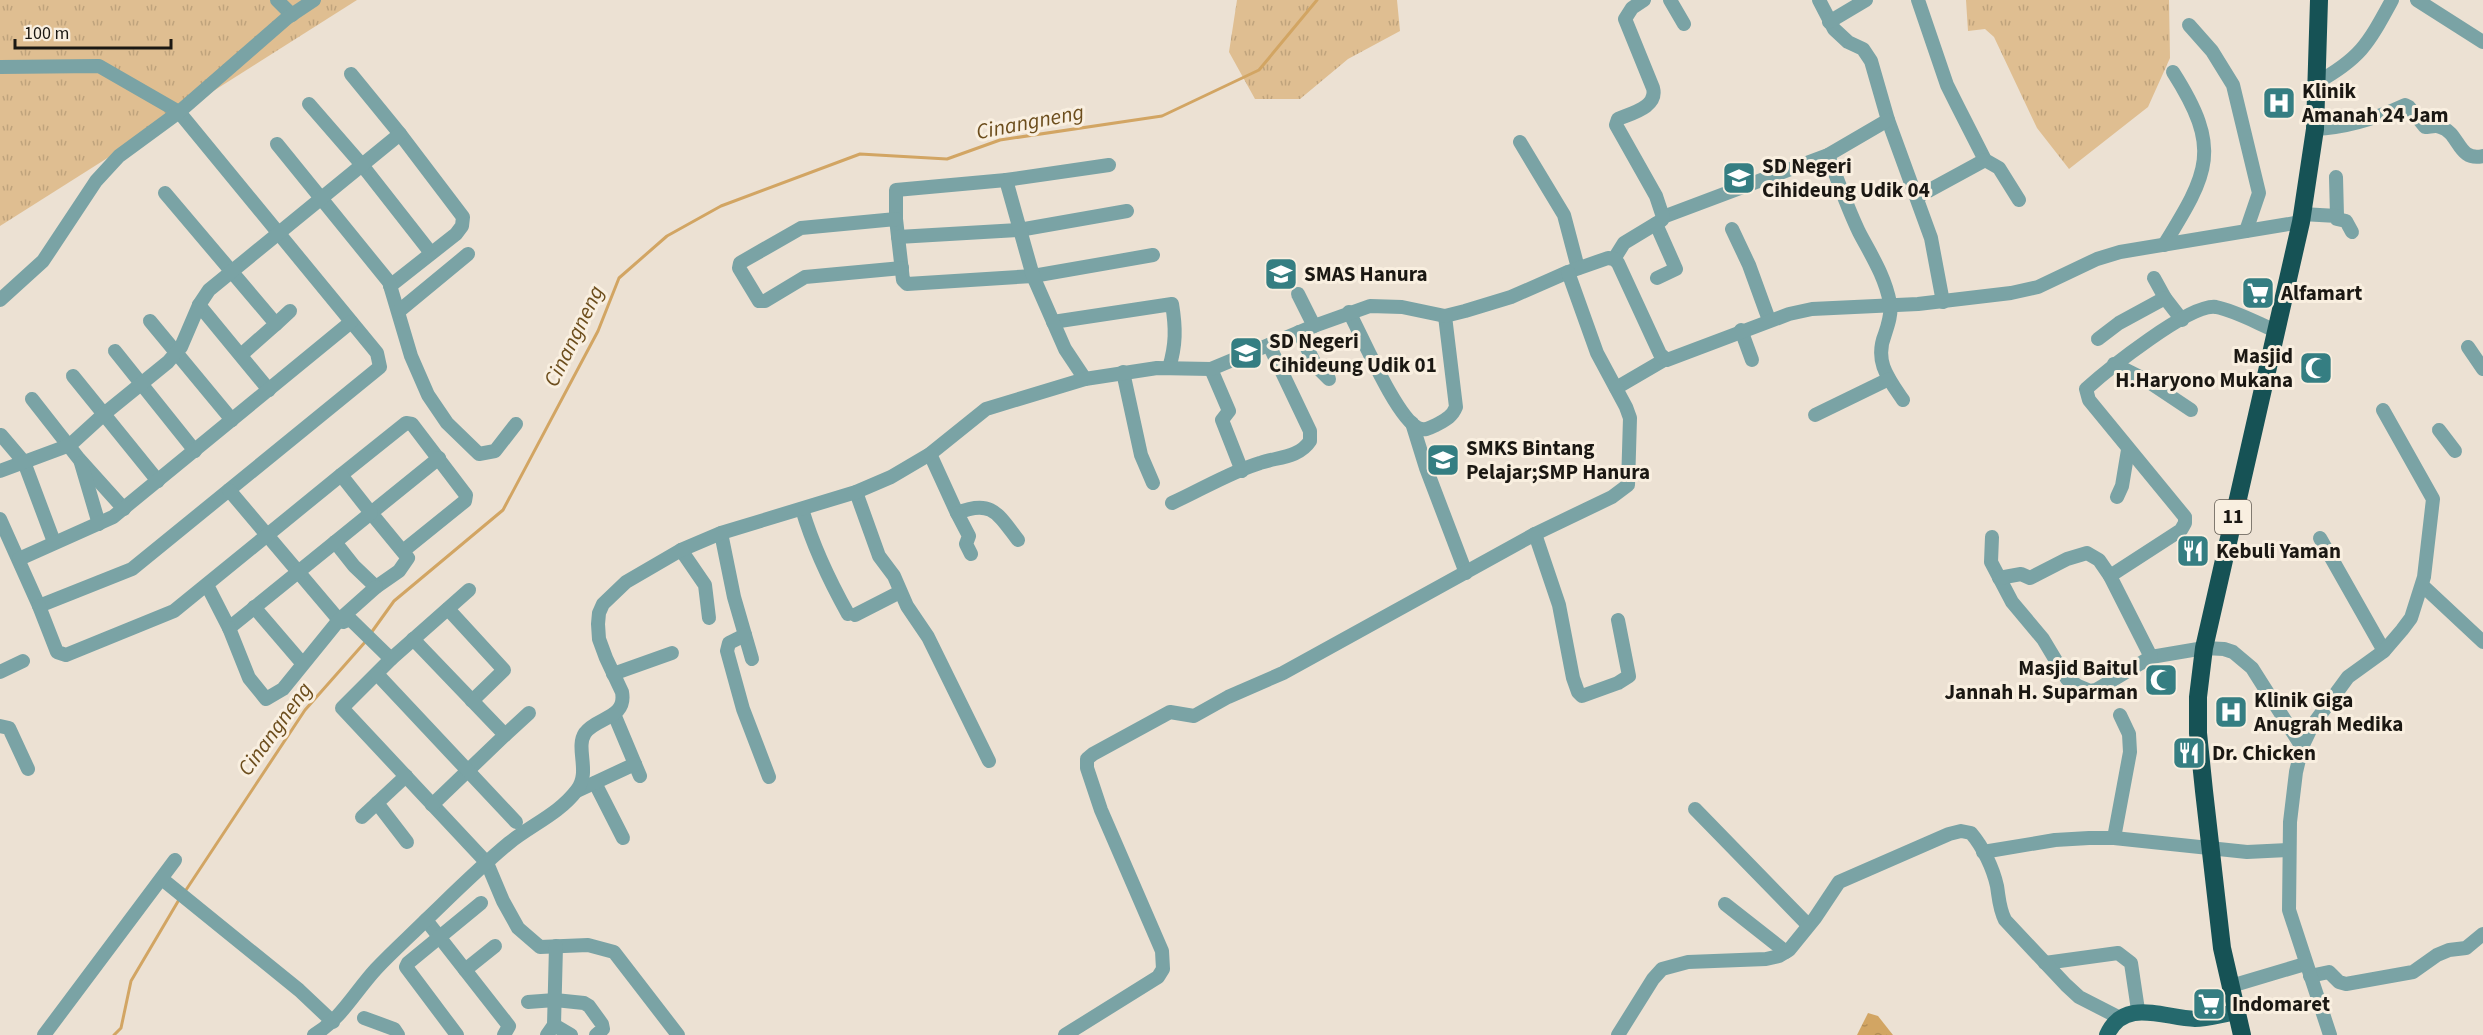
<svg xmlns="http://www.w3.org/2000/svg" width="2483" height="1035" viewBox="0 0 2483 1035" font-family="'Source Sans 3',sans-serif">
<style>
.grass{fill:url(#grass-tufts)}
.water{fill:url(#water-ripples)}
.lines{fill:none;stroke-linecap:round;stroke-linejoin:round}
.stream{stroke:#d2a563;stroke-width:3}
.minor{stroke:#7aa3a5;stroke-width:14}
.major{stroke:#25696d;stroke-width:16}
.highway{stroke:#165255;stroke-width:18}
.labels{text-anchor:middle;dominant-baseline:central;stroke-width:6;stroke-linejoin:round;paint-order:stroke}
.shield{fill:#f9efe0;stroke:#5e5850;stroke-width:1.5}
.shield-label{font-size:20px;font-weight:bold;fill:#1b1813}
.poi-label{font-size:21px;font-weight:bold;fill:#1b1813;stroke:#f9efe0;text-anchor:start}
.water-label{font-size:22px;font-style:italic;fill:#6c4d1c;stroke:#f9efe0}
</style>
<defs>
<pattern id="grass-tufts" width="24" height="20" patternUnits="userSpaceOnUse" patternTransform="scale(1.5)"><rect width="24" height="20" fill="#dfbe91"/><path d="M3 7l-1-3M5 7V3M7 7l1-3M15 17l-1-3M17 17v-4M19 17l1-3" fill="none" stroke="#bfa37c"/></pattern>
<pattern id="water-ripples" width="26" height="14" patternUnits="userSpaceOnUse" patternTransform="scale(1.5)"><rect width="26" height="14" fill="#d2a563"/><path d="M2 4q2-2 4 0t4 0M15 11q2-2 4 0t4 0" fill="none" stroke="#b48d55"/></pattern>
</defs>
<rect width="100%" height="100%" fill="#ece1d3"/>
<g class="grass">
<polygon points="0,0 357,0 0,226"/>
<polygon points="1237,0 1397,0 1400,31 1348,59 1300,99 1255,99 1229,52"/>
<polygon points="1966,0 2169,0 2170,58 2148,107 2069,169 2037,128 1994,37 1985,29 1968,31"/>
</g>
<polygon class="water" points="1868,1013 1878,1016 1893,1035 1857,1035"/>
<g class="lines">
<g class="stream">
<polyline points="371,633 394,601 503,510 598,331 619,278 667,236 721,206 860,154 947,159 1000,140 1162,116 1259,70 1317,0"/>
<polyline points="184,893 305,710 366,641"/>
<polyline points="114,1035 121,1028 131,981 180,898"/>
</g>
<g class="minor">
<polyline points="277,0 292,15"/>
<polyline points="1670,0 1684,24"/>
<polyline points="1819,0 1834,29 1848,42 1863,49 1871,61 1888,120 1931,238 1943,302"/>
<polyline points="1918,0 1947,85 1957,105 1985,160 1999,168 2019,200"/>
<polyline points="2417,0 2483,42"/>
<polyline points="1829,22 1866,0"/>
<polyline points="2189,25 2212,51 2233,85 2259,193 2246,231"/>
<polyline points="0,67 99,66 179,112 377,353 380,367 132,569 39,606 0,519"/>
<polyline points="351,74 400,134 463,217 462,226 456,234 390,286"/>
<path d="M2316,83C2361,58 2368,44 2392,0"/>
<polyline points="309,104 362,165 431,253"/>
<path d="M2315,129C2345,128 2377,118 2405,105L2409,107L2425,127C2430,127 2436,125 2440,127C2460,132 2457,162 2483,156"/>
<polyline points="1520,142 1564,215 1578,268"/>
<polyline points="277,144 389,282 411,356 428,395 447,423 479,454 495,451 516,424"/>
<path d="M1828,155C1838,181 1847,207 1859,232C1871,255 1885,276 1890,303C1892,313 1888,325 1885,334C1874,361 1888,378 1903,400"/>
<polyline points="2336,177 2337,216"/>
<polyline points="1006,180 896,190 896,219 903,280 907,284 1033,276 1153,255"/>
<polyline points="165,193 276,324 241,355"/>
<polyline points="1917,197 1985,160"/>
<polyline points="2302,214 2337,216 2337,219 2346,221 2352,232"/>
<polyline points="1663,217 1828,155 1888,120"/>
<polyline points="896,219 801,228 745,260 740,263 739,268 759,301 765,301 805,277 902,268"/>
<polyline points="1656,224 1676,269 1657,278"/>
<polyline points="1732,229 1749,265 1769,320"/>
<polyline points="898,237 1019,230 1127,211"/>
<path d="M2164,245C2209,172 2222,149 2173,72"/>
<path d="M1614,259L1624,243L1662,220L1663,217L1656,196L1616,125L1618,119C1632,113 1658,107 1653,88L1625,19L1632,8L1644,0"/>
<polyline points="2154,278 2165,298"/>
<polyline points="1298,294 1314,326"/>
<polyline points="0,300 43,261 96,181 119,156 179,112 287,18 314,0"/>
<polyline points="199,305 269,390"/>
<polyline points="399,311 468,254"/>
<path d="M1349,312C1362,336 1396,417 1418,428C1425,431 1430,428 1436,425C1445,420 1452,417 1456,407L1445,316"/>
<polyline points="150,321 232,420"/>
<path d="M1053,322L1172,304C1176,328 1176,345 1169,368"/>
<polyline points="276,324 290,311"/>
<polyline points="1741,330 1752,360"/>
<polyline points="1299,332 1316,366 1329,379"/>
<polyline points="2098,339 2119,323 2165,298 2182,320"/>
<polyline points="2468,347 2483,369"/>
<polyline points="115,351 195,451"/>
<polyline points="2114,364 2146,380 2191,410"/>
<polyline points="1211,369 1229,411 1222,420 1242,471"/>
<polyline points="1123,372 1141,455 1153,483"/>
<polyline points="73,376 158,481"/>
<polyline points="1085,379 1065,349 1033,276 1006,180 1109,165"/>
<polyline points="1616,388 1664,360"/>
<polyline points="32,399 79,459 124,509"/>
<polyline points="1815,415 1889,379"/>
<polyline points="1412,423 1426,468 1466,573"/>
<polyline points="2439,430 2455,451"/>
<polyline points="1,435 24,462 54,542"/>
<path d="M930,454L957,513C992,499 998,514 1018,540"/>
<polyline points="81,463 99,524"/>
<polyline points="0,471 70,445 104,414 168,362 181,347 199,305 209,290 400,134"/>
<polyline points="341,475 406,423 412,424 466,495 465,501 403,551"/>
<polyline points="229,490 339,620 343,622 350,619 391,659 342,708 487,863 503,901 518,928 540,947 588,945 614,952 678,1035"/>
<polyline points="856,492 879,556 894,576 907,606 928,637 989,761"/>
<polyline points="2117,497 2122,486 2128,450"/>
<path d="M1172,503C1201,490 1230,472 1260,463C1277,457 1299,458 1310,441V431L1269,345"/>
<path d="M802,509C813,546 829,580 848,614"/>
<polyline points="957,513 969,536 966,544 971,554"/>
<polyline points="721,533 734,597 752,659"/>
<polyline points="1535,534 1559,605 1573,678 1578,692 1582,696 1618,683 1629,676 1618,620"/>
<polyline points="1992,537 1991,562 2012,602 2043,639 2067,679 2078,686 2090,691 2096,690 2151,657 2204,648 2224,649 2233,652 2252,668 2302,747"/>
<polyline points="2320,538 2384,651"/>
<polyline points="335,542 354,566 376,587 399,571 408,558 371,513 439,458"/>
<polyline points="681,550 705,585 709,618"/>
<polyline points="19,559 113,517 351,322"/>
<polyline points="1999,578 2021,574 2030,578 2067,559 2087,553 2099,560 2110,576"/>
<polyline points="2422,585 2483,642"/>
<polyline points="39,606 57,652 66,655 174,611 341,475 371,513 229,628 207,585"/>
<polyline points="254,607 302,663"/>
<polyline points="448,609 504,670 472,701"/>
<polyline points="855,615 900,592"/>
<polyline points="229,628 249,678 266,699 283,689 339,620 376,587"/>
<polyline points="745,635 729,643 727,651 743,709 769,777"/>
<polyline points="413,639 505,735 432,805"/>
<path d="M2151,657L2110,576L2181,530L2185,523V517L2089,400L2086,389C2106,371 2190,303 2216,307C2236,311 2257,323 2276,331"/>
<polyline points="391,659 469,590"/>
<polyline points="0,672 23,661"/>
<polyline points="377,674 516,822"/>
<polyline points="613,674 672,653"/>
<polyline points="614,714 640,776"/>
<polyline points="0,726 9,728 28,769"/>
<polyline points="505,735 529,713"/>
<polyline points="595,783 623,838"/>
<polyline points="577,791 635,764"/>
<polyline points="377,803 407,842"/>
<polyline points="1695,809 1808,925"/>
<polyline points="362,817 406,776"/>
<polyline points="2114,838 2130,752 2129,734 2120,715"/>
<polyline points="1983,852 2055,840 2089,838 2114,838 2247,852 2288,850"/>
<polyline points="162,879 299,990 333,1022"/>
<polyline points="1725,904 1786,952"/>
<polyline points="426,920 509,1026 504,1035"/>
<polyline points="2045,963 2118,953 2131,963 2138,1010"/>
<polyline points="465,970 495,946"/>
<polyline points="2310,976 2329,972 2339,982 2346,984 2413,972 2437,955 2449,950 2466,948 2483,934"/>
<polyline points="2231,986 2305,964"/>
<polyline points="528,1002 555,1000 584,1003 589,1006 602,1024 603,1029 596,1035"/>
<polyline points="364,1018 394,1029 398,1035"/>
<polyline points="554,1025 571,1035"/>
<polyline points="44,1035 175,860"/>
<path d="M314,1035C342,1018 354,993 376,969C393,951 411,935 428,918C454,893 480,867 509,843C531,825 559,814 577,790C591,772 575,748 585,733C596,717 627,719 622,692L606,658L599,639L598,624L599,613L603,604L626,582L681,550L721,533L856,492L891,477L930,454L986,409L1085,379L1157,368L1211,369L1314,326L1370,306L1402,307L1445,316L1465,311L1511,297L1568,272L1608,258L1614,259L1618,263L1660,354L1667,360L1789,314L1812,309L1918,304L2011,293L2038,287L2097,259L2120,252L2301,222"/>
<polyline points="457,1035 406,967 408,963 481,903"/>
<polyline points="547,1035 554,1025 556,946"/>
<polyline points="1065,1035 1158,977 1163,969 1162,951 1101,810 1087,768 1087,759 1093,754 1170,712 1194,716 1228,697 1283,673 1535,534 1612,497 1628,485 1630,418 1626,407 1597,353 1568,272"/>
<path d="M1618,1035L1653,979L1662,969L1688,962L1766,959L1779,956L1789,950L1815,918L1839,882L1949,834L1961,831L1971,833C1983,847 1993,868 1997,886C1999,898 1999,908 2005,920L2066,985L2079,997L2120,1018"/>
<polyline points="2330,1035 2289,910 2290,822 2296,772 2302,747 2312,726 2348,677 2384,651 2402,630 2411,618 2424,577 2433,499 2383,410"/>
</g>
<path class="major" d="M2107,1035C2124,997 2164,1018 2195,1019C2208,1019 2223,1014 2237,1012"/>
<polyline class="highway" points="2242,1035 2222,948 2204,791 2198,733 2198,697 2204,648 2301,222 2315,129 2319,0"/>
</g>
<defs>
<symbol id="hospital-square" viewBox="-11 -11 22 22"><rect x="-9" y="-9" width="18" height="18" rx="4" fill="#357e82" stroke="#f9efe0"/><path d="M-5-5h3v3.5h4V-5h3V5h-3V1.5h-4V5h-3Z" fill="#fff"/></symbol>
<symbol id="school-square" viewBox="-11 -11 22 22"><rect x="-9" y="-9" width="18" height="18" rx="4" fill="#357e82" stroke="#f9efe0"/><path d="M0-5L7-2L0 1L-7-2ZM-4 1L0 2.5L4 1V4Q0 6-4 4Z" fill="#fff"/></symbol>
<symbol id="supermarket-square" viewBox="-11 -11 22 22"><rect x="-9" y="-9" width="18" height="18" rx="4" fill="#357e82" stroke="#f9efe0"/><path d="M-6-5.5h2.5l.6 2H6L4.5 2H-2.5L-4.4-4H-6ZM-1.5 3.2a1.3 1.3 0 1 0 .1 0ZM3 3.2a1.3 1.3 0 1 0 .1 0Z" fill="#fff"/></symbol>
<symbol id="mosque-square" viewBox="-11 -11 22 22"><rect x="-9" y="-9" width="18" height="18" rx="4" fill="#357e82" stroke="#f9efe0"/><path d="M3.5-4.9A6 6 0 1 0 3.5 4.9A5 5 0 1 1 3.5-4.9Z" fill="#fff"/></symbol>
<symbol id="restaurant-square" viewBox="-11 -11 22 22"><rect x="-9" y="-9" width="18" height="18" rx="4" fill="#357e82" stroke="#f9efe0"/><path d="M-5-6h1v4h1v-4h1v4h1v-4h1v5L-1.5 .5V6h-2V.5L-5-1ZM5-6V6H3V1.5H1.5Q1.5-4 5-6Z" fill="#fff"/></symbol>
</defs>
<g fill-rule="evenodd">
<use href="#hospital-square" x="2260" y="84" width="38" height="38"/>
<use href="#school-square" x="1720" y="159" width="38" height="38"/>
<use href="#school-square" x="1262" y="255" width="38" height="38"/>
<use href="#supermarket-square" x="2239" y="274" width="38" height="38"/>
<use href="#school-square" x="1227" y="334" width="38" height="38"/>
<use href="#mosque-square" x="2297" y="349" width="38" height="38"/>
<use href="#school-square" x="1424" y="441" width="38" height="38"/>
<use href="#restaurant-square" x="2174" y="532" width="38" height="38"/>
<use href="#mosque-square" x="2142" y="661" width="38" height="38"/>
<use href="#hospital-square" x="2212" y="693" width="38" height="38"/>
<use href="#restaurant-square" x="2170" y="734" width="38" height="38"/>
<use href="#supermarket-square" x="2190" y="985" width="38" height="38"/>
</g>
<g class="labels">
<rect class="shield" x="2215" y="500" width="36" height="34" rx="4.5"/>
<g class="shield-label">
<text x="2233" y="517">11</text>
</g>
<g class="poi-label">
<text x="2302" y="91">Klinik<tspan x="2302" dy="24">Amanah 24 Jam</tspan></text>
<text x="1762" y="166">SD Negeri<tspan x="1762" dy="24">Cihideung Udik 04</tspan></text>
<text x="1304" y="274">SMAS Hanura</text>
<text x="2281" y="293">Alfamart</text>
<text x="1269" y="341">SD Negeri<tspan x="1269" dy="24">Cihideung Udik 01</tspan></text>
<text x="2293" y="356" text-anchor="end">Masjid<tspan x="2293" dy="24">H.Haryono Mukana</tspan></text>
<text x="1466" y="448">SMKS Bintang<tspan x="1466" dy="24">Pelajar;SMP Hanura</tspan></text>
<text x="2216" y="551">Kebuli Yaman</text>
<text x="2138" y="668" text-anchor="end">Masjid Baitul<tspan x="2138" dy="24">Jannah H. Suparman</tspan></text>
<text x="2254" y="700">Klinik Giga<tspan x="2254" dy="24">Anugrah Medika</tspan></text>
<text x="2212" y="753">Dr. Chicken</text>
<text x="2232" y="1004">Indomaret</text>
</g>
<g class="water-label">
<text transform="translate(1030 122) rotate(-11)">Cinangneng</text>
<text transform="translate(574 336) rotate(-64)">Cinangneng</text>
<text transform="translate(275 729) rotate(-54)">Cinangneng</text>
</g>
</g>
<path d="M15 39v9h156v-9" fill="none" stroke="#1b1813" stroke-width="3"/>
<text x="24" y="39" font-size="18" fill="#1b1813" stroke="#f9efe0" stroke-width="4.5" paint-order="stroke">100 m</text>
</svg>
